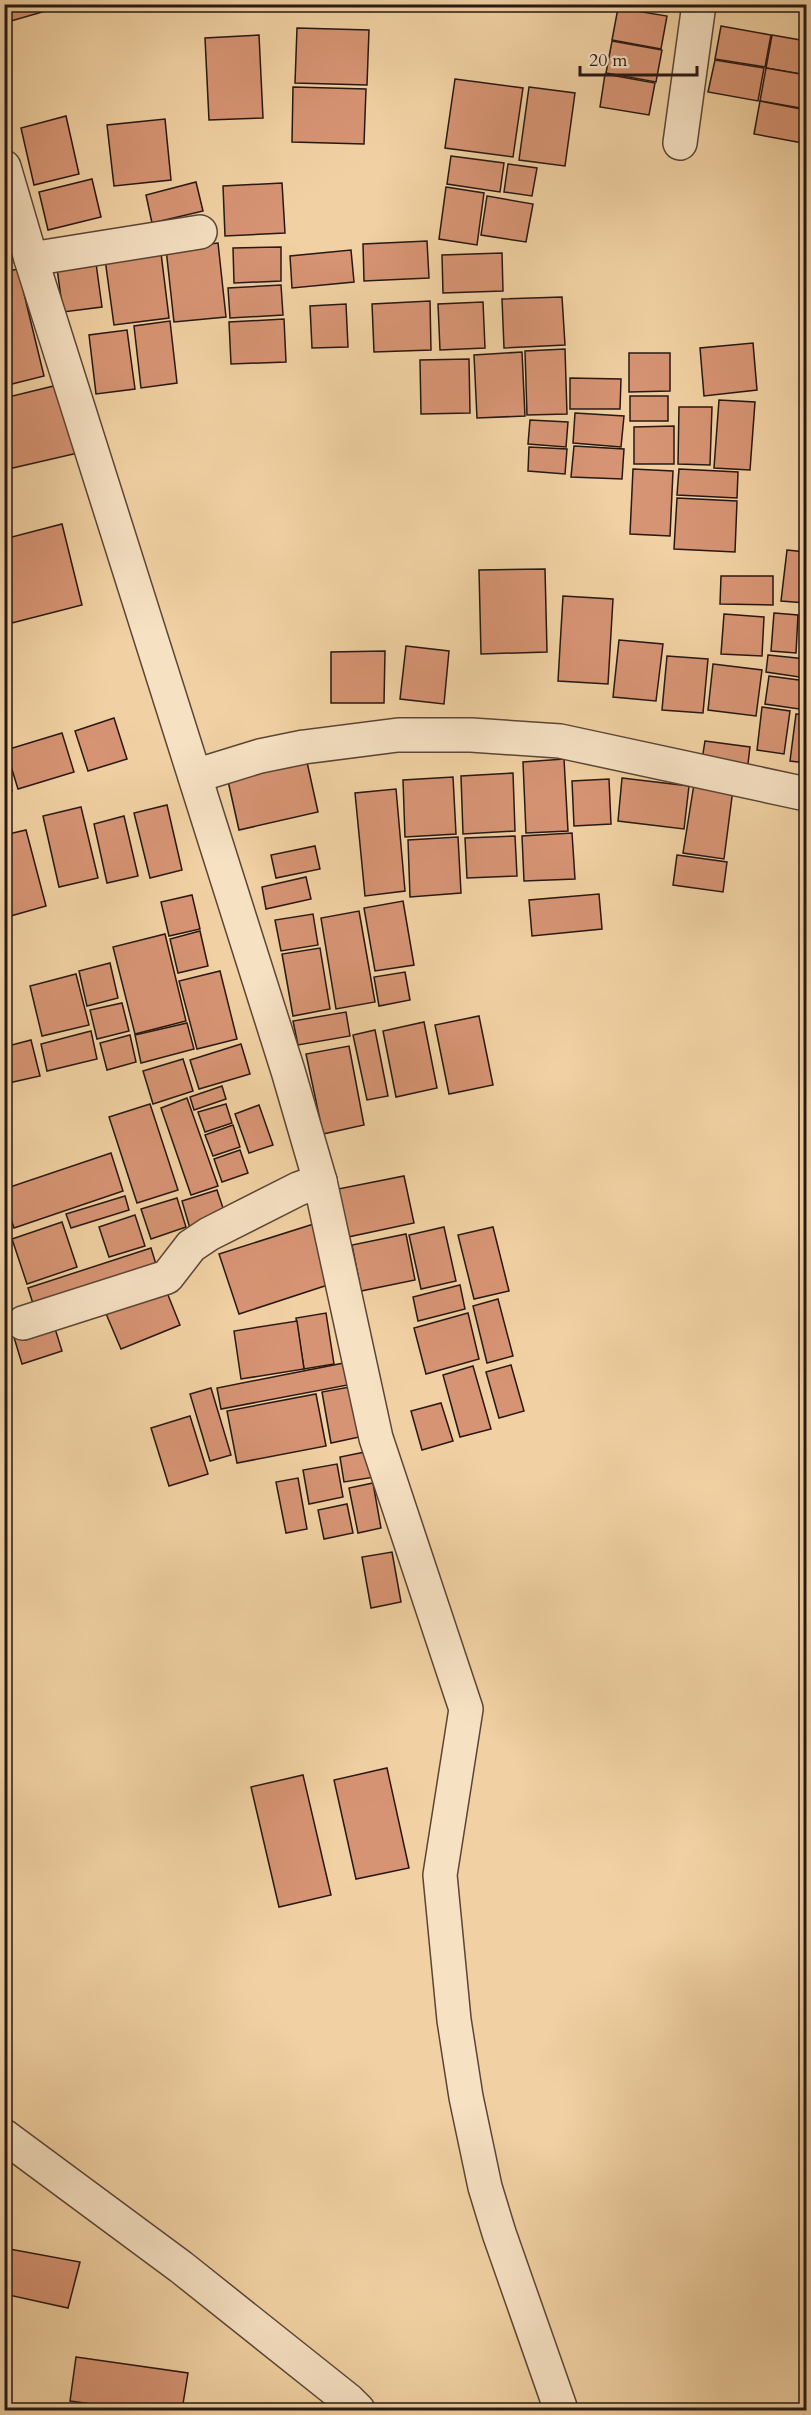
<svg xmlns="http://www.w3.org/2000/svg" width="811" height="2415" viewBox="0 0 811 2415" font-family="Cardo,serif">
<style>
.building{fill:#d79474;stroke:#271812;stroke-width:1.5}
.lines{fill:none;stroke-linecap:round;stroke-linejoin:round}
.street-casing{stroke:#5a4636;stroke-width:36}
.street{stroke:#f6e1c3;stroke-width:33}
</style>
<rect width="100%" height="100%" fill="#f1d1a3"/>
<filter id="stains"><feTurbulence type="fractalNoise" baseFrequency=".00333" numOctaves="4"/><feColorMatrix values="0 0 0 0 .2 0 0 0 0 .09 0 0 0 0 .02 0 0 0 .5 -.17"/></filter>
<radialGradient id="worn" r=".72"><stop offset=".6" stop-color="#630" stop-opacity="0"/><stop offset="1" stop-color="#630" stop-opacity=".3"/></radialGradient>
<g class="building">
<polygon points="4,4 70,4 4,23"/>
<polygon points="618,8 667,16 661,49 612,40"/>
<polygon points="721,26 771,35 765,67 715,59"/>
<polygon points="297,28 369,30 367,85 295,83"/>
<polygon points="259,35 263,118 209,120 205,38"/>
<polygon points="772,35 806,41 806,75 766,68"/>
<polygon points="612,41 662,50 656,82 606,73"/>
<polygon points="715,60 764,68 758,101 708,92"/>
<polygon points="766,68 806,75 806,109 760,101"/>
<polygon points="605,74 655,83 649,115 600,107"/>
<polygon points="455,79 523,88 513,157 445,148"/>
<polygon points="293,87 366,89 364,144 292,142"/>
<polygon points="529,87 575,93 565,166 519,160"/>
<polygon points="760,101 806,110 803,143 754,134"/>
<polygon points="66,116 79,174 34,185 21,128"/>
<polygon points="165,119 171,180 114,186 107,125"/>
<polygon points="451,156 504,163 500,192 447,184"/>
<polygon points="508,164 537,168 532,196 504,192"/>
<polygon points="92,179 101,217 48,230 39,192"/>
<polygon points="196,182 203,211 152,223 146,195"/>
<polygon points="282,183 285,233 225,236 223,186"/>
<polygon points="446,187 484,193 477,245 439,239"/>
<polygon points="487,196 533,204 526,242 481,235"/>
<polygon points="427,241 429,278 364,281 363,244"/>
<polygon points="218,243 226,317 174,322 166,249"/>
<polygon points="160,245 169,318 114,325 104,252"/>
<polygon points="281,247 281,281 234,283 233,248"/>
<polygon points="351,250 354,282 292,288 290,256"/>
<polygon points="502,253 503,291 443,293 442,255"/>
<polygon points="95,256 102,307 63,312 56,261"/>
<polygon points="18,269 44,376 4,386 4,272"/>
<polygon points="281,285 283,315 230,318 228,288"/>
<polygon points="562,297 565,345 504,348 502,299"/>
<polygon points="430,301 431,350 374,352 372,304"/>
<polygon points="483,302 485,348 440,350 438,304"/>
<polygon points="346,304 348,347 312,348 310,306"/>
<polygon points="284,319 286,362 231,364 229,322"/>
<polygon points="170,321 177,383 141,388 134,326"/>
<polygon points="127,330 135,389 96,394 89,335"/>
<polygon points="753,343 757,390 704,396 700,348"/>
<polygon points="565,349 567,414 527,415 525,351"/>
<polygon points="522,352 525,416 477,418 474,355"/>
<polygon points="629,353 670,353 670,391 629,392"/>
<polygon points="469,359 470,413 421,414 420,360"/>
<polygon points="570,378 621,379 620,409 570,409"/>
<polygon points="62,384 78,453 4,470 4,398"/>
<rect x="630" y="396" width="38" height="25"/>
<polygon points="719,400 755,402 750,470 714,468"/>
<polygon points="679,407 712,407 710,465 678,464"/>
<polygon points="575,413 624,416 621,447 573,443"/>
<polygon points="530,420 568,422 566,447 528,444"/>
<polygon points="674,426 674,464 634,464 634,427"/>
<polygon points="574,446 624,449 622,479 571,477"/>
<polygon points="529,447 567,449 565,474 528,471"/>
<polygon points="633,469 673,471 670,536 630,534"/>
<polygon points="679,469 738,472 737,498 677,495"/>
<polygon points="677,498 737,501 735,552 674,549"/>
<polygon points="62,524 82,605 4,625 4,539"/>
<polygon points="787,550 806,552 806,603 781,601"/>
<polygon points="545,569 547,652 481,654 479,570"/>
<polygon points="721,576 773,576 773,605 720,604"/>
<polygon points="563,596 613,599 608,684 558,681"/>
<polygon points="774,613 798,615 796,653 771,651"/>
<polygon points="724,614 764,617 762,656 721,654"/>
<polygon points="804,615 806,616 806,654 800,653"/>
<polygon points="619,640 663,644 656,701 613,697"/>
<polygon points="406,646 449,651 444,704 400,699"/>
<polygon points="385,651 384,703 331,703 331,652"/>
<polygon points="768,655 806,659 806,678 766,672"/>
<polygon points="667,656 708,659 703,713 662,710"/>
<polygon points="713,664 762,670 756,716 708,710"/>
<polygon points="769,676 806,681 806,710 765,704"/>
<polygon points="762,707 790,711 784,754 757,750"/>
<polygon points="796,714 806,715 806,763 790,761"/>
<polygon points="114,718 127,759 88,771 75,731"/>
<polygon points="62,733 74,772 18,789 6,750"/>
<polygon points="705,741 750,747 747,772 701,766"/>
<polygon points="564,759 568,831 526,833 523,762"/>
<polygon points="307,762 318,812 239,830 228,781"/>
<polygon points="4,766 12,791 4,793"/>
<polygon points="513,773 515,831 463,834 461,776"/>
<polygon points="453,777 456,834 405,837 403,780"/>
<polygon points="622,778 689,786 684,829 618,821"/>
<polygon points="609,779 611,824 574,826 572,781"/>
<polygon points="694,784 733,789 724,859 683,853"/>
<polygon points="396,789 405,891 365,896 355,793"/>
<polygon points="167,805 182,870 150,878 134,813"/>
<polygon points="81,807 98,878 59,887 43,816"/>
<polygon points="124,816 138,876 107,883 94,824"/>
<polygon points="26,830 46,906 7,917 4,907 4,835"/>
<polygon points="572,833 575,879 524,881 522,836"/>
<polygon points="515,836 517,876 467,878 465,838"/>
<polygon points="458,837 461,893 410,897 408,840"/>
<polygon points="315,846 320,869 276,878 271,855"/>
<polygon points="677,855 727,862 723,892 673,885"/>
<polygon points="306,877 311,899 266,909 262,887"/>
<polygon points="599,894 602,929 532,936 529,900"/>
<polygon points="192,895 200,929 169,936 161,902"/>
<polygon points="403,901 414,965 375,971 364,908"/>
<polygon points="359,911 375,1002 336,1009 321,918"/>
<polygon points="313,914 318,945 281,951 275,920"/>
<polygon points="200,931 208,966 178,973 170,939"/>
<polygon points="165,934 186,1021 135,1034 113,947"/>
<polygon points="320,948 330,1009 293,1016 282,954"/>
<polygon points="110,963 118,998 87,1006 79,971"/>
<polygon points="220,971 237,1039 197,1049 179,981"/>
<polygon points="405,972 410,1000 379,1006 374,977"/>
<polygon points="76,974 89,1025 42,1036 30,986"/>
<polygon points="122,1003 129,1031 97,1039 90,1010"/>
<polygon points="346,1012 350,1036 298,1045 293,1021"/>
<polygon points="479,1016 493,1085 449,1094 435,1025"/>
<polygon points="424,1022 437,1088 396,1097 383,1031"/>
<polygon points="187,1023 194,1049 141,1063 135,1035"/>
<polygon points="375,1030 388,1096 367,1100 353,1035"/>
<polygon points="91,1031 97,1059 47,1071 41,1044"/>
<polygon points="130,1035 136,1062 107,1070 100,1043"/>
<polygon points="31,1040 40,1076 4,1084 4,1047"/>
<polygon points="241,1044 250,1074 199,1089 190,1060"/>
<polygon points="349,1046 364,1125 323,1134 306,1054"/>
<polygon points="183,1059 193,1091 153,1104 143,1071"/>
<polygon points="222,1086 226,1099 194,1110 190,1097"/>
<polygon points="187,1098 218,1186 191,1195 161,1108"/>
<polygon points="150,1104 178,1190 137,1203 109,1117"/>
<polygon points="226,1104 232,1123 205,1132 198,1112"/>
<polygon points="259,1105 273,1145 249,1153 235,1114"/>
<polygon points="233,1125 240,1147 213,1156 205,1135"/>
<polygon points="240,1150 248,1173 222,1182 214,1159"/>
<polygon points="111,1153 123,1191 14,1228 4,1199 4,1189"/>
<polygon points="404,1176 414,1223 348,1237 338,1189"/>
<polygon points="217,1190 227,1220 191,1232 182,1201"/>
<polygon points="125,1196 129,1210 71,1228 66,1214"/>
<polygon points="177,1198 186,1227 151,1239 141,1209"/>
<polygon points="135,1215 145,1246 109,1257 99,1227"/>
<polygon points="62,1222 77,1267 27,1284 12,1239"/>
<polygon points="320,1222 340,1281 239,1314 219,1254"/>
<polygon points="444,1227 456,1281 421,1289 409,1235"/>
<polygon points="493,1227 509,1291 474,1299 458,1235"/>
<polygon points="406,1234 415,1280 361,1291 352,1245"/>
<polygon points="151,1248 159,1274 36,1313 28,1288"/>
<polygon points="164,1285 180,1325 121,1349 104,1309"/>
<polygon points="460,1285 465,1309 418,1321 413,1297"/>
<polygon points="498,1299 513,1356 487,1363 473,1306"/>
<polygon points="326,1313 334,1364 304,1369 296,1318"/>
<polygon points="468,1313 479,1359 426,1374 414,1328"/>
<polygon points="297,1321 304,1369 241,1379 234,1331"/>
<polygon points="53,1322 62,1351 22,1364 13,1334"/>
<polygon points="349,1362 353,1384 221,1409 217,1388"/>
<polygon points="511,1365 524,1411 499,1418 486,1372"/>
<polygon points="473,1366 491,1429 460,1437 443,1375"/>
<polygon points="355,1386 364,1436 331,1443 322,1392"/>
<polygon points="211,1388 231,1455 210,1461 190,1394"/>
<polygon points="316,1394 326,1446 237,1463 227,1411"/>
<polygon points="441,1403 453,1441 422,1450 411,1411"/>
<polygon points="190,1416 208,1474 169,1486 151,1428"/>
<polygon points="370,1451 375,1477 344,1482 340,1457"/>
<polygon points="337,1464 343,1497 309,1504 303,1470"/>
<polygon points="298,1478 307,1529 286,1533 276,1482"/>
<polygon points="373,1483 381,1528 358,1533 349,1488"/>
<polygon points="347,1504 353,1533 324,1539 318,1510"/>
<polygon points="392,1552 401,1602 371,1608 362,1557"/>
<polygon points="387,1768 409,1868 356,1879 334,1780"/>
<polygon points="303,1775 331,1895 279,1907 251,1787"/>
<polygon points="4,2248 80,2262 68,2308 4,2294"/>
<polygon points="76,2357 188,2373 182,2410 134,2410 70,2401"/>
</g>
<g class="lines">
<defs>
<g id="street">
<polyline points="680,143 699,4"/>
<polyline points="4,167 31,259 288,1071 320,1181 376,1438 466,1709 440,1875 454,2020 466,2097 485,2187 499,2233 561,2410"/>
<polyline points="31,259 200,232"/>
<polyline points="195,776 260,756 304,747 398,735 471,735 560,741 806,794"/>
<polyline points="23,1323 167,1277 191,1246 209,1234 298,1189 320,1181"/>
<polyline points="4,2136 181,2267 348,2400 358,2410"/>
</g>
</defs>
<use href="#street" class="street-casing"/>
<use href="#street" class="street"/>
</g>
<rect width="811" height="2415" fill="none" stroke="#f1d1a3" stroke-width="24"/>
<rect x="6" y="6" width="799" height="2403" fill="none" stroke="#271812" stroke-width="3"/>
<rect x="12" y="12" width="787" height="2391" fill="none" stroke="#271812" stroke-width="1.5"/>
<path d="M580 66v9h117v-9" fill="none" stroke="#271812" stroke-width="3"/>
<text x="589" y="66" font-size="18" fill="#271812" stroke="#f6e1c3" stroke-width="4.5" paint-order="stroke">20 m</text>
<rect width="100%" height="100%" filter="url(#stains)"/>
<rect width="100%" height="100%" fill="url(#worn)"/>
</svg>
